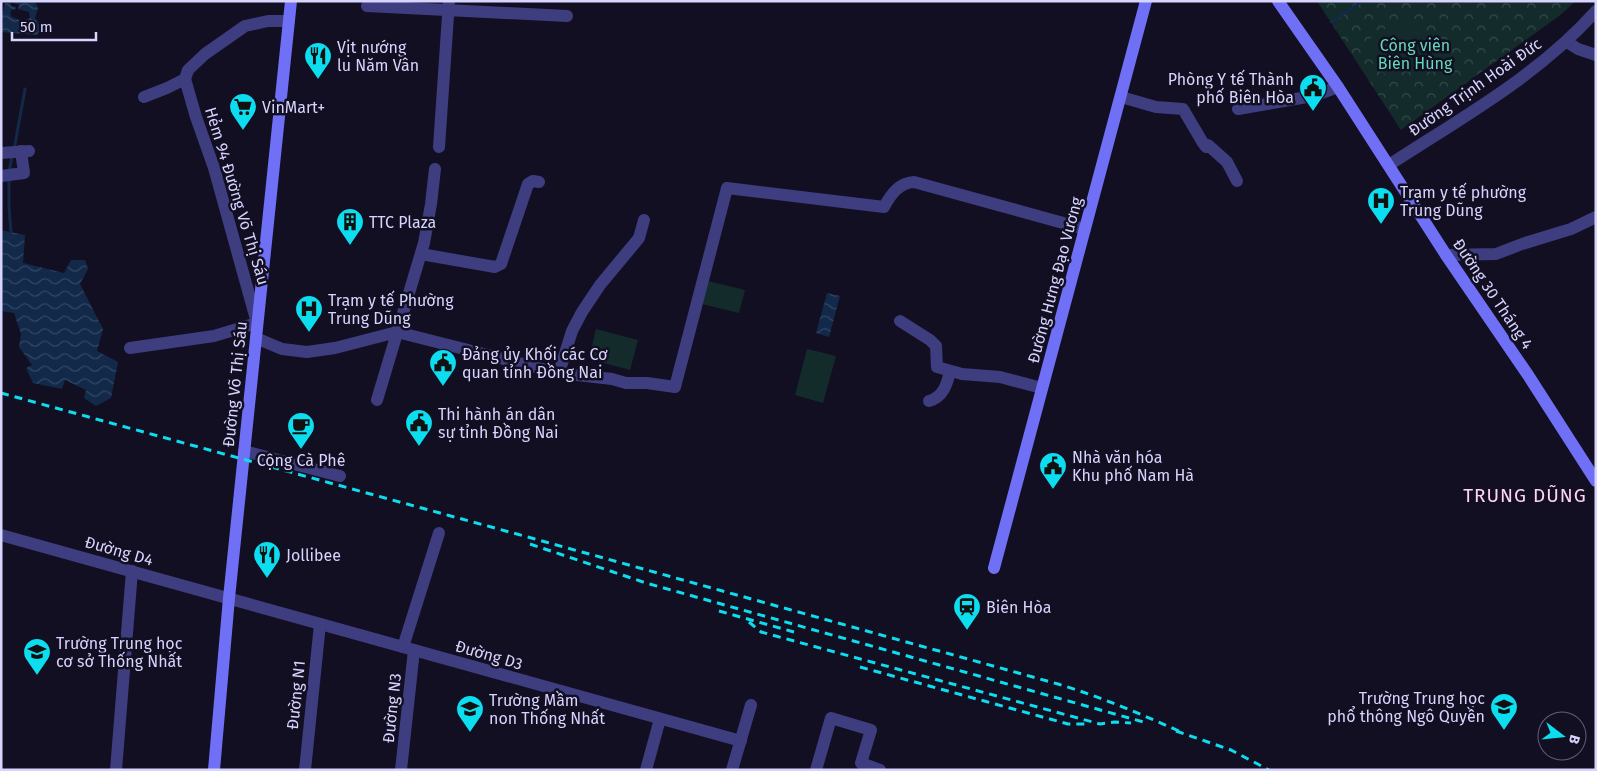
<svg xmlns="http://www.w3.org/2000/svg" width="1597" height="771" viewBox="0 0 1597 771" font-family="'Fira Sans',sans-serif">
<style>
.park{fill:url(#park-crowns)}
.pitch{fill:#132c2b}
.water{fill:url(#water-waves)}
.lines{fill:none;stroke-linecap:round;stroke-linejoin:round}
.stream{stroke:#122949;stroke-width:3}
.minor{stroke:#3e3d7f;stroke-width:12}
.tertiary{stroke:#3e3d7f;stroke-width:12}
.secondary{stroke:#7070f7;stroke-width:12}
.rail{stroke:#0ddeef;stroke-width:3;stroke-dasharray:8 6;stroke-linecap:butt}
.labels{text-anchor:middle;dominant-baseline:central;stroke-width:5;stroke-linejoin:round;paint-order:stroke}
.park-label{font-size:16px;fill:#64d9b8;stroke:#120f23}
.poi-label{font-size:16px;fill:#d7d4fd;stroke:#120f23;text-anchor:start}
.street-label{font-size:16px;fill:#d7d4fd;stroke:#120f23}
.quarter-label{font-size:19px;letter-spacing:1px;fill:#fdd5ef;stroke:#120f23}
</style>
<defs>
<pattern id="park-crowns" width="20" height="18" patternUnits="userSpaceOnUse" patternTransform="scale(1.25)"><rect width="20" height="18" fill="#132c2b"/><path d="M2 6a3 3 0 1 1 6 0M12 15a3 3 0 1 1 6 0" fill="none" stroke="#354a4b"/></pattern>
<pattern id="water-waves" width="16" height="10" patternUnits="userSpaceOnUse" patternTransform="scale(1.25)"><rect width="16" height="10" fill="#122949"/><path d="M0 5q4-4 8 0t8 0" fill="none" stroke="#344764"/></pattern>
</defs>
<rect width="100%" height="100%" fill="#120f23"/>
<polygon class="park" points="1317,1 1576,1 1559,16 1401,130"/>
<g class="pitch">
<polygon points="1410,13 1433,49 1388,79 1364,42"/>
<polygon points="708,281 745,290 739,313 702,304"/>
<polygon points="596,329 638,340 630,370 589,359"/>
<polygon points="807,349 836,356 823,403 795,395"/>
</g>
<g class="water">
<path d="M9,1H35L38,8L35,18C39,24 42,28 37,35L1,32V12H3L5,3H11V6L16,7L15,10L12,9L10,14L12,17L22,21L30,18L29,12L18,9L19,5Z"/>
<polygon points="1,230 25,235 23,263 64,273 71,260 85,260 88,269 80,284 103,329 97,351 118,362 111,398 96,406 84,398 86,390 65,380 62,389 33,383 26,368 32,365 19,347 21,334 14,313 1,311"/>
<polygon points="827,293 840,296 829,337 816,333"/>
</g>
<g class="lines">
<g class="stream">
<polyline points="1331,22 1363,1"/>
<polyline points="14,150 25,89"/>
<polyline points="9,172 12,156"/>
<polyline points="9,178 9,207 11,232"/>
</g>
<g class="minor">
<polyline points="367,6 567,16"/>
<polyline points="1567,42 1578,49 1596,55"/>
<polyline points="144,97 167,88 185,79 188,70 205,54 245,26 268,21 289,21"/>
<polyline points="1121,97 1156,107 1183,109 1203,143 1206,147 1208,145 1227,162 1237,181"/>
<polyline points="1238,109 1313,96 1338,87"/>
<polyline points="439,147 449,1"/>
<polyline points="1,153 29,151"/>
<polyline points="1,176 24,173 21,151"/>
<polyline points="421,254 495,267 501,264 528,184 533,181 539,182"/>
<polyline points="1446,255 1496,254 1522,244 1571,229 1596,217"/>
<polyline points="900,321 930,340 936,346 937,367 962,374 1000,377 1042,388"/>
<path d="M256,338L282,349L307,352L335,348L397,332L559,373L612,379L626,383H647L675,387L727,188L884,207C891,194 899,183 914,182L1085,229"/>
<polyline points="130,348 214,336 257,323 214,168 196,117 185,79"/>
<polyline points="559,373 572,331 582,312 600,285 639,238 644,220"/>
<polyline points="377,400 424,243 431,204 435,169"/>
<path d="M929,401C943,397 947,385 950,371"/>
<polyline points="244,451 340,476"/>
<polyline points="1,535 741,741"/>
<polyline points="403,647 439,533"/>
<polyline points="116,770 132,571"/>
<polyline points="305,770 320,624"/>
<polyline points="401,770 414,650"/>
<polyline points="646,770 660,719"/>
<polyline points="732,770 751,705"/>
<polyline points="816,770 831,718 871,730 861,763 880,770"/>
</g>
<path class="tertiary" d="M1389,165C1461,118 1538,76 1596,11"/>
<g class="secondary">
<polyline points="1278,1 1338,87 1446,255 1528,375 1596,481"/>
<polyline points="994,568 1146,1"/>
<polyline points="214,770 229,598 291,1"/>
</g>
<g class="rail">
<path d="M1,393L535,539L1058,684C1101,697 1141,714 1181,732"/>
<polyline points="530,544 646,583 1147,723"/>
<polyline points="719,611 794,632"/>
<polyline points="749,622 761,632 1100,724 1115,722 1131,723"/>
<polyline points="860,667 1068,724 1087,724"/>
<polyline points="1176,731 1231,750 1269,770"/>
</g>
</g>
<defs>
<symbol id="restaurant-pin" viewBox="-11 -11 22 30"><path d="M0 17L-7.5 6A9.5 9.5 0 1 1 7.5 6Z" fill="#0ddeef" stroke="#120f23"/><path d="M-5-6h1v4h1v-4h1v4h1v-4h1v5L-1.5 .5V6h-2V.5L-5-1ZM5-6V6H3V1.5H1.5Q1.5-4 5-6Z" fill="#111"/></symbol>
<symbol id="civic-pin" viewBox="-11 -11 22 30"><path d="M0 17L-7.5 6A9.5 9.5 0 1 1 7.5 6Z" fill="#0ddeef" stroke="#120f23"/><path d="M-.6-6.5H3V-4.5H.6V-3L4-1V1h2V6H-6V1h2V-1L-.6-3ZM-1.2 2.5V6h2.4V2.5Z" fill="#111"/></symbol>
<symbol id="supermarket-pin" viewBox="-11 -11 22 30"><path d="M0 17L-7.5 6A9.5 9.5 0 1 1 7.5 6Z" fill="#0ddeef" stroke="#120f23"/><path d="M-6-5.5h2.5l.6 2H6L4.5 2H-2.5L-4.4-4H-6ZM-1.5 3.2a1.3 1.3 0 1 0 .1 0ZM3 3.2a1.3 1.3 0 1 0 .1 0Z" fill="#111"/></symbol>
<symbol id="hospital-pin" viewBox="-11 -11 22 30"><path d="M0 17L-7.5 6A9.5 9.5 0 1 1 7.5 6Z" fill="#0ddeef" stroke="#120f23"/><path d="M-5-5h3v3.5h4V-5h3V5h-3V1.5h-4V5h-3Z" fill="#111"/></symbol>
<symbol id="building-pin" viewBox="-11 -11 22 30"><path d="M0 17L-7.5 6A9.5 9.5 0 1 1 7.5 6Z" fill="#0ddeef" stroke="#120f23"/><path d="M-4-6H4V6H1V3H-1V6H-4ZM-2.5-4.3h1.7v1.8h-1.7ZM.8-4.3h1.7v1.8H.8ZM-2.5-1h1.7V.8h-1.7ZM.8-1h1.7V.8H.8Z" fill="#111"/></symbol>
<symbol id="cafe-pin" viewBox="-11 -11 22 30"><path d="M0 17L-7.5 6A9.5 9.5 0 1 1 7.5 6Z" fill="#0ddeef" stroke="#120f23"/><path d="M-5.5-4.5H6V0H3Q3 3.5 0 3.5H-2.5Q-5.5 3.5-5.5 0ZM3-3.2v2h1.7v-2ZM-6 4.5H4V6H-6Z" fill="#111"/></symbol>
<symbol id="station-pin" viewBox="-11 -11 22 30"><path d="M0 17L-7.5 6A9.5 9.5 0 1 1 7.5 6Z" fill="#0ddeef" stroke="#120f23"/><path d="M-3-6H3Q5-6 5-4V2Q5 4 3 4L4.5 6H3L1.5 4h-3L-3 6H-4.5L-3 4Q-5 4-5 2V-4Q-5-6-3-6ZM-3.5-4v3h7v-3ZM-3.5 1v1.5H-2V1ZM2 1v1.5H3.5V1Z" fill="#111"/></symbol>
<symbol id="school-pin" viewBox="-11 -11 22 30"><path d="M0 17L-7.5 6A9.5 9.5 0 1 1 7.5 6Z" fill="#0ddeef" stroke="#120f23"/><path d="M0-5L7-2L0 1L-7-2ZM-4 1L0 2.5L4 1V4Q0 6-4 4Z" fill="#111"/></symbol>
</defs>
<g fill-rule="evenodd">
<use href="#restaurant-pin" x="302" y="40" width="32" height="43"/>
<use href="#civic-pin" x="1297" y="72" width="32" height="43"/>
<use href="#supermarket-pin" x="227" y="91" width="32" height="43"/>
<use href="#hospital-pin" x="1365" y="185" width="32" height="43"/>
<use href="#building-pin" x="334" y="206" width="32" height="43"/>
<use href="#hospital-pin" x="293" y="293" width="32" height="43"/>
<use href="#civic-pin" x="427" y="347" width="32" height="43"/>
<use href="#civic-pin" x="403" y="407" width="32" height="43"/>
<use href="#cafe-pin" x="285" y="410" width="32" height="43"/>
<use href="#civic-pin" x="1037" y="450" width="32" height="43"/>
<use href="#restaurant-pin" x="251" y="539" width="32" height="43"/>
<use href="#station-pin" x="951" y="591" width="32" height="43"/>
<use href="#school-pin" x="21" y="636" width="32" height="43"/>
<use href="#school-pin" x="1488" y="691" width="32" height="43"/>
<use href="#school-pin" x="454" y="693" width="32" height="43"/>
</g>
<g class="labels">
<g class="park-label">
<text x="1415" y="45">Công viên<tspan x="1415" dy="18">Biên Hùng</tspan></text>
</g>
<g class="poi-label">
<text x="337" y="47">Vịt nướng<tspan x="337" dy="18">lu Năm Vân</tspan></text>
<text x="1294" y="79" text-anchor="end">Phòng Y tế Thành<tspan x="1294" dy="18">phố Biên Hòa</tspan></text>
<text x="262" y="107">VinMart+</text>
<text x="1400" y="192">Trạm y tế phường<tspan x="1400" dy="18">Trung Dũng</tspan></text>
<text x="369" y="222">TTC Plaza</text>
<text x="328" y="300">Trạm y tế Phường<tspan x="328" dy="18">Trung Dũng</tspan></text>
<text x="462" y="354">Đảng ủy Khối các Cơ<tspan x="462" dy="18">quan tỉnh Đồng Nai</tspan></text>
<text x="438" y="414">Thi hành án dân<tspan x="438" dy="18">sự tỉnh Đồng Nai</tspan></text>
<text x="1072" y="457">Nhà văn hóa<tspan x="1072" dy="18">Khu phố Nam Hà</tspan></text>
<text x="301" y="460" text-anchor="middle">Cộng Cà Phê</text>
<text x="286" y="555">Jollibee</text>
<text x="986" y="607">Biên Hòa</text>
<text x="56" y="643">Trường Trung học<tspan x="56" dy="18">cơ sở Thống Nhất</tspan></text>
<text x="1485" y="698" text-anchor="end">Trường Trung học<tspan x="1485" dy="18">phổ thông Ngô Quyền</tspan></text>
<text x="489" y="700">Trường Mầm<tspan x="489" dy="18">non Thống Nhất</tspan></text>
</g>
<g class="street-label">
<text transform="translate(1475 87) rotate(-35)">Đường Trịnh Hoài Đức</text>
<text transform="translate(237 196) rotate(73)">Hẻm 94 Đường Võ Thị Sáu</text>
<text transform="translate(1055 280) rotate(-75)">Đường Hưng Đạo Vương</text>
<text transform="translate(1493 294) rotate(56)">Đường 30 Tháng 4</text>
<text transform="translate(235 384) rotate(-84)">Đường Võ Thị Sáu</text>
<text transform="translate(119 551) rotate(16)">Đường D4</text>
<text transform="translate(489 655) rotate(16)">Đường D3</text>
<text transform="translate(296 695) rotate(-84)">Đường N1</text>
<text transform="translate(392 708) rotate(-84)">Đường N3</text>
</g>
<g class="quarter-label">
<text x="1525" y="495">TRUNG DŨNG</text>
</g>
</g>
<rect width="1597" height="771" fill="none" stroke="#d7d4fd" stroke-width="5"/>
<g transform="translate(1562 736) rotate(106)"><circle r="24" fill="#120f23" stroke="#615e7a"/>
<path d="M0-4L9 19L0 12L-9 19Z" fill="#0ddeef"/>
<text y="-8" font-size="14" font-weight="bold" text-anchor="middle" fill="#d7d4fd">B</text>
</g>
<path d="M12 32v8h84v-8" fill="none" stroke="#d7d4fd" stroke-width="2.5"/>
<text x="20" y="32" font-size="15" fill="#d7d4fd" stroke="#120f23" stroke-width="4" paint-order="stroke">50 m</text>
</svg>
